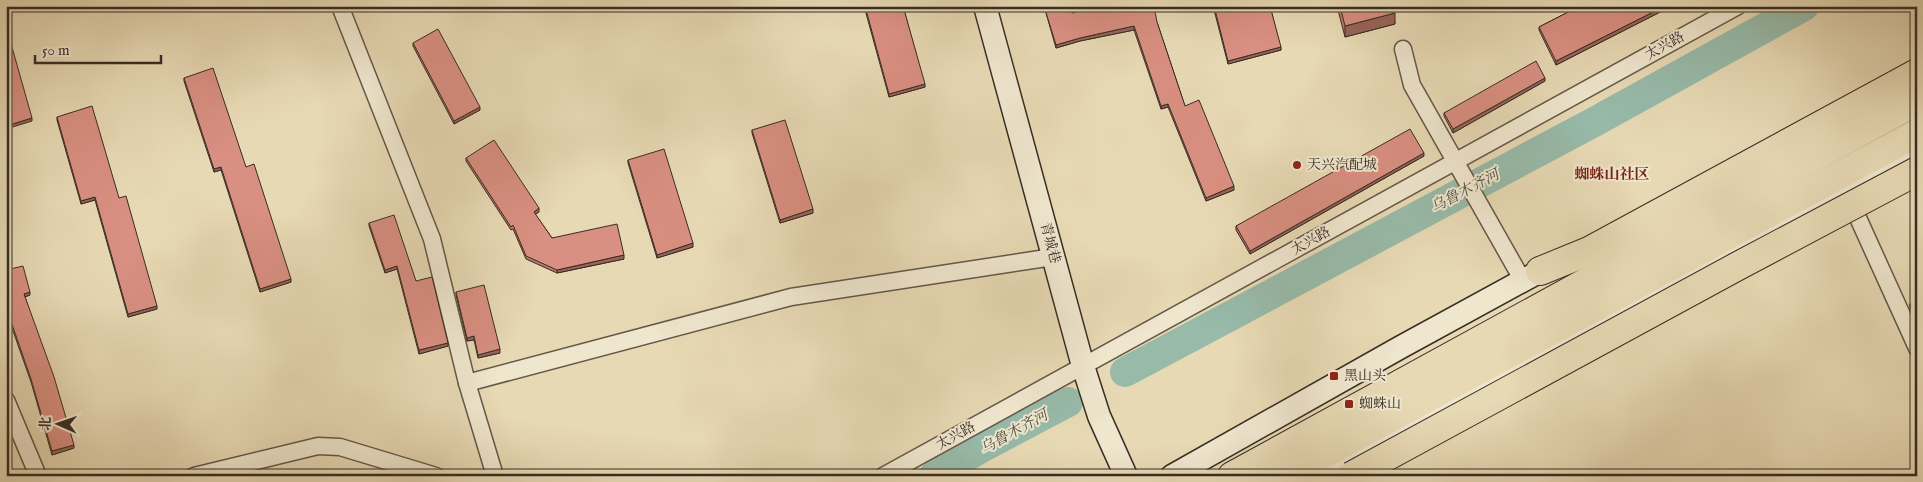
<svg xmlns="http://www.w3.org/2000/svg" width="1923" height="482" viewBox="0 0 1923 482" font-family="'IM FELL English','Noto Serif SC',serif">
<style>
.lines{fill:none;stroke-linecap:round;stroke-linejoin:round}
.river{stroke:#97baa9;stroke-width:30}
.street-casing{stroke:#635848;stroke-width:19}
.secondary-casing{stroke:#372d24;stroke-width:25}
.highway-casing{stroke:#372d24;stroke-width:30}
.street{stroke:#efe6ce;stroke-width:16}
.secondary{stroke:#efe6ce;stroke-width:22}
.highway{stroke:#e7d9b4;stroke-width:28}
.highway-bridge-casing{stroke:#372d24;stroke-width:30;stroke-linecap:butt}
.highway-bridge{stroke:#e7d9b4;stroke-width:28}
.wall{fill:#bb7b6f;stroke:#372d24}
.shaded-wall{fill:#98645a;stroke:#372d24}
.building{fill:#d98f81;stroke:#372d24}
.poi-dot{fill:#8f2418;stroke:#efe6ce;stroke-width:2}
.labels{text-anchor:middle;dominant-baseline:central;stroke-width:4;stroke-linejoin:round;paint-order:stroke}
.street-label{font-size:14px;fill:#372d24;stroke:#efe6ce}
.poi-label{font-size:14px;fill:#372d24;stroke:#efe6ce;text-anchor:start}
.neighbourhood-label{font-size:15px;font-weight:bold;fill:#7a1f14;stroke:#efe6ce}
.water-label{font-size:15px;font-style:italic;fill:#4f5045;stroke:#efe6ce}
</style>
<rect width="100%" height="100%" fill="#e7d9b4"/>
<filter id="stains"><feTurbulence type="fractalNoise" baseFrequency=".004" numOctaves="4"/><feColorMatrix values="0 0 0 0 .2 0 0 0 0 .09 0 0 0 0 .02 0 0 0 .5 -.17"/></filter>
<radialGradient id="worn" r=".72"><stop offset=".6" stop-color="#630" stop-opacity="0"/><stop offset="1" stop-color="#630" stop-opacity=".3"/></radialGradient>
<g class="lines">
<g class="river">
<polyline points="1125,372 1596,121 1804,6"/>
<polyline points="934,476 981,448 1068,402"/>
</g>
<defs>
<g id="street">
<polyline points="340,6 432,239 467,383 495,476"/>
<polyline points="1403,49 1412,85 1523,281"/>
<polyline points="1849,198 1917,348"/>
<polyline points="467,383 791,297 1053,257"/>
<polyline points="6,400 38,476"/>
<polyline points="194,476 318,446 340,447 436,476"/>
<polyline points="883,476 1738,6"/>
</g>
<g id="secondary">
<polyline points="985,6 1083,366 1099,416 1126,476"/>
<polyline points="1172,476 1401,347 1555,263"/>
<polyline points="1321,476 1467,395 1917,154"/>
</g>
<g id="highway">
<polyline points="1540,271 1589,251 1917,73"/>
<polyline points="1232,476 1917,101"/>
<polyline points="1283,476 1917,133"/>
</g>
</defs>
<use href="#street" class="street-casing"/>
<use href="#secondary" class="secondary-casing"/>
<use href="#highway" class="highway-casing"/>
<use href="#street" class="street"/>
<use href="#secondary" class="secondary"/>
<use href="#highway" class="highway"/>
<defs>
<polyline id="highway-bridge" points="1351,476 1736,267 1917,171"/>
</defs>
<use href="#highway-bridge" class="highway-bridge-casing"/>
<use href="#highway-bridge" class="highway-bridge"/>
</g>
<g class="wall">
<polygon points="864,6 903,6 925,87 889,97"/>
<polygon points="1044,6 1070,6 1072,13 1157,22 1185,106 1234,190 1206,201 1168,107 1161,109 1134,30 1080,41 1056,48"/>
<polygon points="1213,6 1270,6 1281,50 1228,64"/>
<polygon points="1337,6 1393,6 1395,24 1345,37"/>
<polygon points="1580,6 1672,6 1556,65 1539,30 1539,27"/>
<polygon points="413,43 480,110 454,124 413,46"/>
<polygon points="184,78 246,167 291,282 260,292 221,170 214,172 184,81"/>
<polygon points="1545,81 1453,133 1444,116 1444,113"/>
<polygon points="57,117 119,198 157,309 128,317 95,200 81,204 57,120"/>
<polygon points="752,130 813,213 780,223 752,133"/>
<polygon points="1424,156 1250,254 1236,230 1236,226"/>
<polygon points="466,158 539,212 535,214 552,238 624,259 557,273 526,259 513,229 511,230 466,161"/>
<polygon points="628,160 693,247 657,258 628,163"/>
<polygon points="369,223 416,281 448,346 419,354 397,269 385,273 369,226"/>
<polygon points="6,270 30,295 25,297 74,448 52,455 31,382 6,311"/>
<polygon points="456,292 500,353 478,358 474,340 467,341 456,295"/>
<polygon points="1917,301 1917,323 1910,307 1910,304"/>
</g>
<g class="shaded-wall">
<polygon points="608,6 619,6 608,10"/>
<polygon points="1665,6 1672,6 1556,65 1556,61"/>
<polygon points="1395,13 1395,24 1345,37 1345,26"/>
<polygon points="1134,26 1134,30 1080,41 1056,48 1056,45 1080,38"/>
<polygon points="1281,47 1281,50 1228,64 1228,61"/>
<polygon points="1545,78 1545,81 1453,133 1453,129"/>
<polygon points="925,84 925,87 889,97 889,94"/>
<polygon points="1168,104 1168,107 1161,109 1161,106"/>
<polygon points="480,107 480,110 454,124 454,121"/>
<polygon points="32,118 32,121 6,129 6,126"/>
<polygon points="1424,153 1424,156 1250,254 1250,251"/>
<polygon points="221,167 221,170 214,172 214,169"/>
<polygon points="1234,186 1234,190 1206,201 1206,198"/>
<polygon points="95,197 95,200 81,204 81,201"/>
<polygon points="539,208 539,212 534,215 534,212"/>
<polygon points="813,209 813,213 780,223 780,220"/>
<polygon points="693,243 693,247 657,258 657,255"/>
<polygon points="624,255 624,259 557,273 557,270"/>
<polygon points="397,266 397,269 385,273 385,270"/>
<polygon points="291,279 291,282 260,292 260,289"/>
<polygon points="30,292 30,295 24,297 24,294"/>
<polygon points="157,306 157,309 128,317 128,314"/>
<polygon points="474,336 474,340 467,341 467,338"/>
<polygon points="448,343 448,346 419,354 419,350"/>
<polygon points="500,349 500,353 478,358 478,355"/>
<polygon points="74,445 74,448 52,455 52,451"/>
</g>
<g class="building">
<polygon points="865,6 903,6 925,84 889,94"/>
<polygon points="1044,6 1070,6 1072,13 1105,6 1154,6 1157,22 1185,106 1199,100 1234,186 1206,198 1168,104 1161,106 1134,26 1080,38 1056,45"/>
<polygon points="1214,6 1270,6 1281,47 1228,61"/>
<polygon points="1340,6 1393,6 1395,13 1345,26"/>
<polygon points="1580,6 1665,6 1556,61 1539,27"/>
<polygon points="6,26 32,118 6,126"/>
<polygon points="438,29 480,107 454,121 413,43"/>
<polygon points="1536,61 1545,78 1453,129 1444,113"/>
<polygon points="213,68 246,167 254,164 291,279 260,289 221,167 214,169 184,78"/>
<polygon points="92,106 119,198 126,196 157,306 128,314 95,197 81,201 57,117"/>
<polygon points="785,120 813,209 780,220 752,130"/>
<polygon points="1410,129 1424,153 1250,251 1236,226"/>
<polygon points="494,140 539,208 534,212 552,238 617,224 624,255 557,270 526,256 513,225 511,227 466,158"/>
<polygon points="664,149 693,243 657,255 628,160"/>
<polygon points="394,215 416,281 432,277 448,343 419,350 397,266 385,270 369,223"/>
<polygon points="23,266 30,292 24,294 54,377 74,445 52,451 31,379 6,307 6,270"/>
<polygon points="484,285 500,349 478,355 474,336 467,338 456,292"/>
<polygon points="1917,301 1917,319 1910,304"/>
</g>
<g class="poi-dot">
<circle cx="1297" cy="165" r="5"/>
<rect x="1329" y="371" width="10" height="10" rx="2.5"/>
<rect x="1344" y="399" width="10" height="10" rx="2.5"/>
</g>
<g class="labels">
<g class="street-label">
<text transform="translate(1665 46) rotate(-29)">太兴路</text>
<text transform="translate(1311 241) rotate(-29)">太兴路</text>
<text transform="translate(1050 243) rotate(75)">青城巷</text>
<text transform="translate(956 436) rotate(-29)">太兴路</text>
</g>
<g class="poi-label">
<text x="1307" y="165">天兴汽配城</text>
<text x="1344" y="376">黑山头</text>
<text x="1359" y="404">蜘蛛山</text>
</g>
<g class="neighbourhood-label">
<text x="1612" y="174">蜘蛛山社区</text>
</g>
<g class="water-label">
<text transform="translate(1465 191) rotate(-28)">乌鲁木齐河</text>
<text transform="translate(1014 432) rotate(-29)">乌鲁木齐河</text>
</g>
</g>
<rect width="1923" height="482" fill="none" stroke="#e7d9b4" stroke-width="25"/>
<rect x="8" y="8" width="1908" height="467" fill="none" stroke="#372d24" stroke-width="2.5"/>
<rect x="12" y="12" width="1898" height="457" fill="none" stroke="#372d24"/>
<g transform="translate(58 424) rotate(272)" stroke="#efe6ce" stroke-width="4" paint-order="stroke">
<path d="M0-4L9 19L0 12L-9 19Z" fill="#372d24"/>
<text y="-8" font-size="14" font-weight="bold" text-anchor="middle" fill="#372d24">北</text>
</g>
<path d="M35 55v8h126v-8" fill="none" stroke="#372d24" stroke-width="2.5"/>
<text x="42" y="55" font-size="15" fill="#372d24" stroke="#efe6ce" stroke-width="4" paint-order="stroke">50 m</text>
<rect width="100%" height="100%" filter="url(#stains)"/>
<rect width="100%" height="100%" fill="url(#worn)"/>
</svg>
